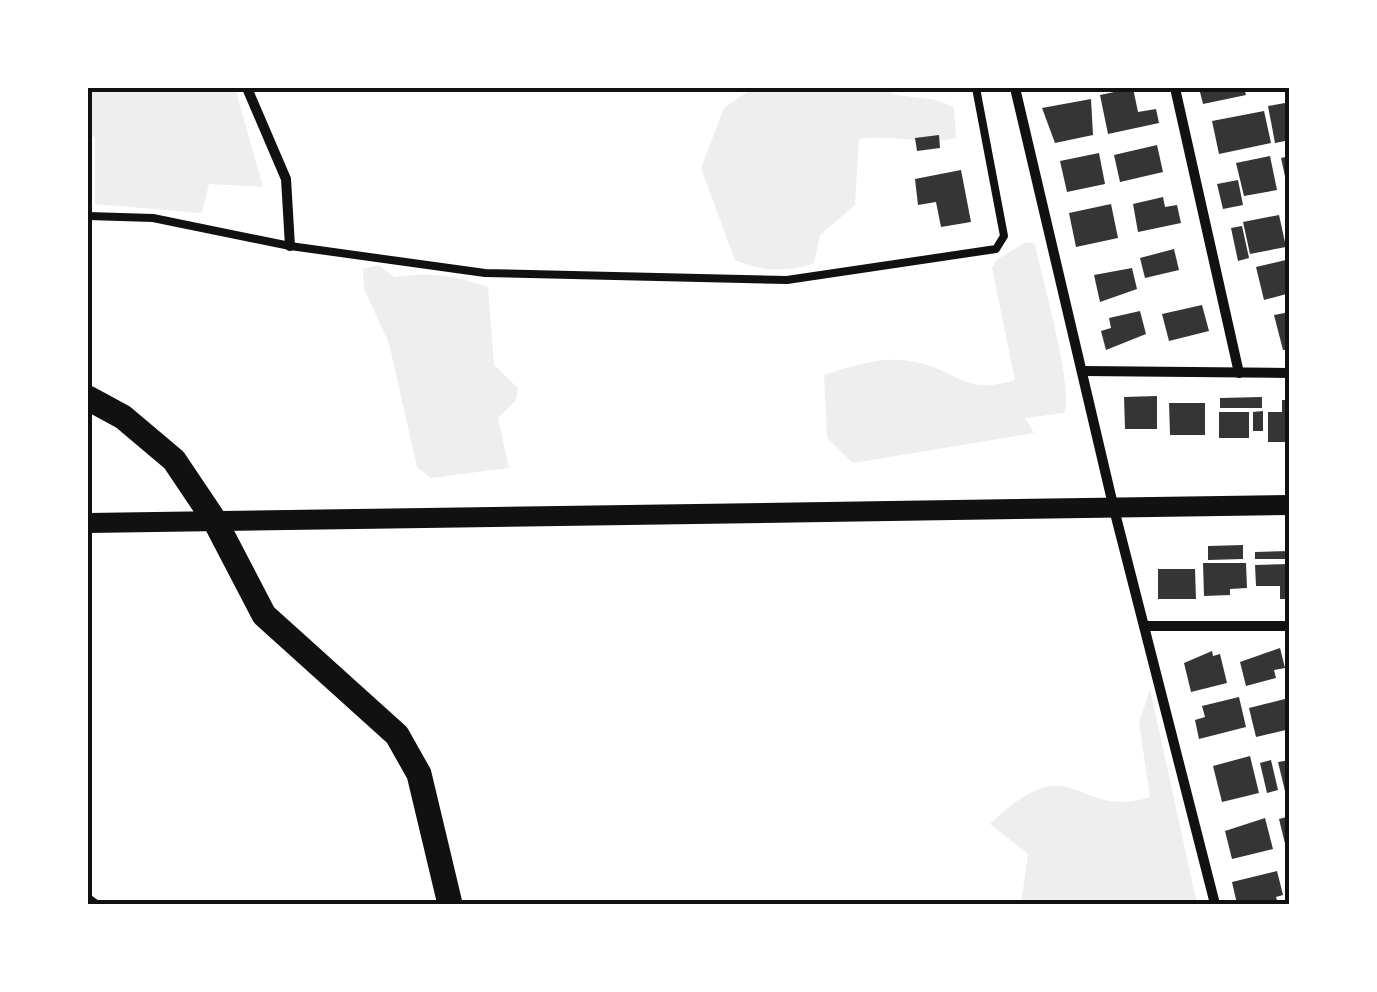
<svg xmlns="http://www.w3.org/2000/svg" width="1377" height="992" viewBox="0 0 1377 992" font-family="Figtree,sans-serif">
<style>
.green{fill:#eee}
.building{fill:#353535}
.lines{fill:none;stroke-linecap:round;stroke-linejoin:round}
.path{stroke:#111;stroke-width:5}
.service{stroke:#111;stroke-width:8}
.minor{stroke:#111;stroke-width:10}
.secondary{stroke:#111;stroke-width:20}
.primary{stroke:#111;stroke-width:25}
.neatline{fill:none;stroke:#111;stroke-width:4}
</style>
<rect width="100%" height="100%" fill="#fff"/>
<g class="green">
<polygon points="88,88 235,88 263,187 209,184 202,213 95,204 95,137 88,136"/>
<path d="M753,88H889L893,94C914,99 937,96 954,108L956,138C930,146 890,134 859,139L855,205L820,235L814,263C790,273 758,271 735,260L701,168L724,108Z"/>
<path d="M1026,242L1035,244C1041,275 1075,392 1064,413L1025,418L1034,433L853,463L827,438L824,375C850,366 882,356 910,361C957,368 962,397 1015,380L992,268L996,260Z"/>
<path d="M379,265L394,277C429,272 455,275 488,287L494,365L518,388L516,400L498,418L509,468L431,478L417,467L389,343L364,289L363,269Z"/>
<path d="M1150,689L1197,904H1021L1028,854L990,824C1075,742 1073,821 1150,797L1139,723Z"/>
</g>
<g class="building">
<polygon points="1133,88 1138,112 1156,109 1159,123 1108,134 1100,95"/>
<polygon points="1199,88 1244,88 1246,95 1203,104"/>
<polygon points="1091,99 1093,135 1055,143 1042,108"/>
<polygon points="1290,102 1290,140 1275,143 1268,106"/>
<polygon points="1264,111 1271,143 1219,154 1212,121"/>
<polygon points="939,135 940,148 917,151 915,138"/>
<polygon points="1157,145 1163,172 1120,182 1114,155"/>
<polygon points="1099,153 1105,184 1067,192 1060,161"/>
<polygon points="1270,156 1277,190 1244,196 1236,163"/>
<polygon points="1290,156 1290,190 1288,190 1281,158"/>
<polygon points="961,170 971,222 941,227 936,202 918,205 915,179"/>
<polygon points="1238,180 1243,205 1223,209 1217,184"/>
<polygon points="1163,197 1165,207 1177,205 1181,223 1138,232 1133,204"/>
<polygon points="1111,204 1118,238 1076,247 1069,213"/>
<polygon points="1279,215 1286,247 1250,254 1243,222"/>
<polygon points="1242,226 1249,258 1238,261 1231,228"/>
<polygon points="1174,249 1179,270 1145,278 1140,258"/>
<polygon points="1290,259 1290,293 1264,300 1256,267"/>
<polygon points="1132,268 1137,289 1100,302 1094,275"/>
<polygon points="1202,305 1209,331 1169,341 1162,314"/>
<polygon points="1140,311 1146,334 1106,350 1101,331 1111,328 1109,318"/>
<polygon points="1290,312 1290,349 1283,350 1274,315"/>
<polygon points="1157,396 1157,429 1125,429 1124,397"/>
<polygon points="1262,397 1262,408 1220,408 1220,398"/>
<polygon points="1282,400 1290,400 1286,442 1268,442 1268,412 1282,412"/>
<polygon points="1169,403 1205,403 1205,435 1170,435"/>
<polygon points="1263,411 1263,431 1253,431 1253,412"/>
<rect x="1219" y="412" width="30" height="26"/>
<polygon points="1243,545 1243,559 1208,560 1208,546"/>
<polygon points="1290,551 1290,559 1255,559 1255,552"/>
<polygon points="1203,563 1246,563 1247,588 1230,589 1230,595 1204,596"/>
<polygon points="1290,564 1290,599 1280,599 1280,586 1256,586 1255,565"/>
<polygon points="1158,569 1195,569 1196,599 1158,599"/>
<polygon points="1280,648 1285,668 1274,670 1276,678 1246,686 1240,662"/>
<polygon points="1212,651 1213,656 1220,654 1227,683 1191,692 1184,663"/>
<polygon points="1239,697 1246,727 1199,739 1195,720 1205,717 1202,706"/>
<polygon points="1289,698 1290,729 1256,737 1249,708"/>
<polygon points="1250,756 1259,793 1222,802 1213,766"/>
<polygon points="1271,760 1278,790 1267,793 1260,763"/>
<polygon points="1290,760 1290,790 1285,791 1278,762"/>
<polygon points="1290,816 1290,856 1288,856 1279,819"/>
<polygon points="1265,818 1273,849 1232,859 1225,831"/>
<polygon points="1277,871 1283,895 1276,897 1278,904 1237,904 1232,882"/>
</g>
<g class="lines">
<polyline class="path" points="88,896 99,904"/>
<polyline class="service" points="88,216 153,218 290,246 485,273 787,280 996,249 1004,236 976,88"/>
<g class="minor">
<polyline points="247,88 286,179 290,246"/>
<polyline points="1015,88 1114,509 1215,904"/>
<polyline points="1175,88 1239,373"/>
<polyline points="1083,371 1290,373"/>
<polyline points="1146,626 1290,626"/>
</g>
<polyline class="secondary" points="88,523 1290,505"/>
<polyline class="primary" points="88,398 123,417 174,460 215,521 264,615 397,735 419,774 450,904"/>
</g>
<rect width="1377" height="992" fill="none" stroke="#ffffff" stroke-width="180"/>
<rect x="90" y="90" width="1197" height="812" class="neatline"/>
</svg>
